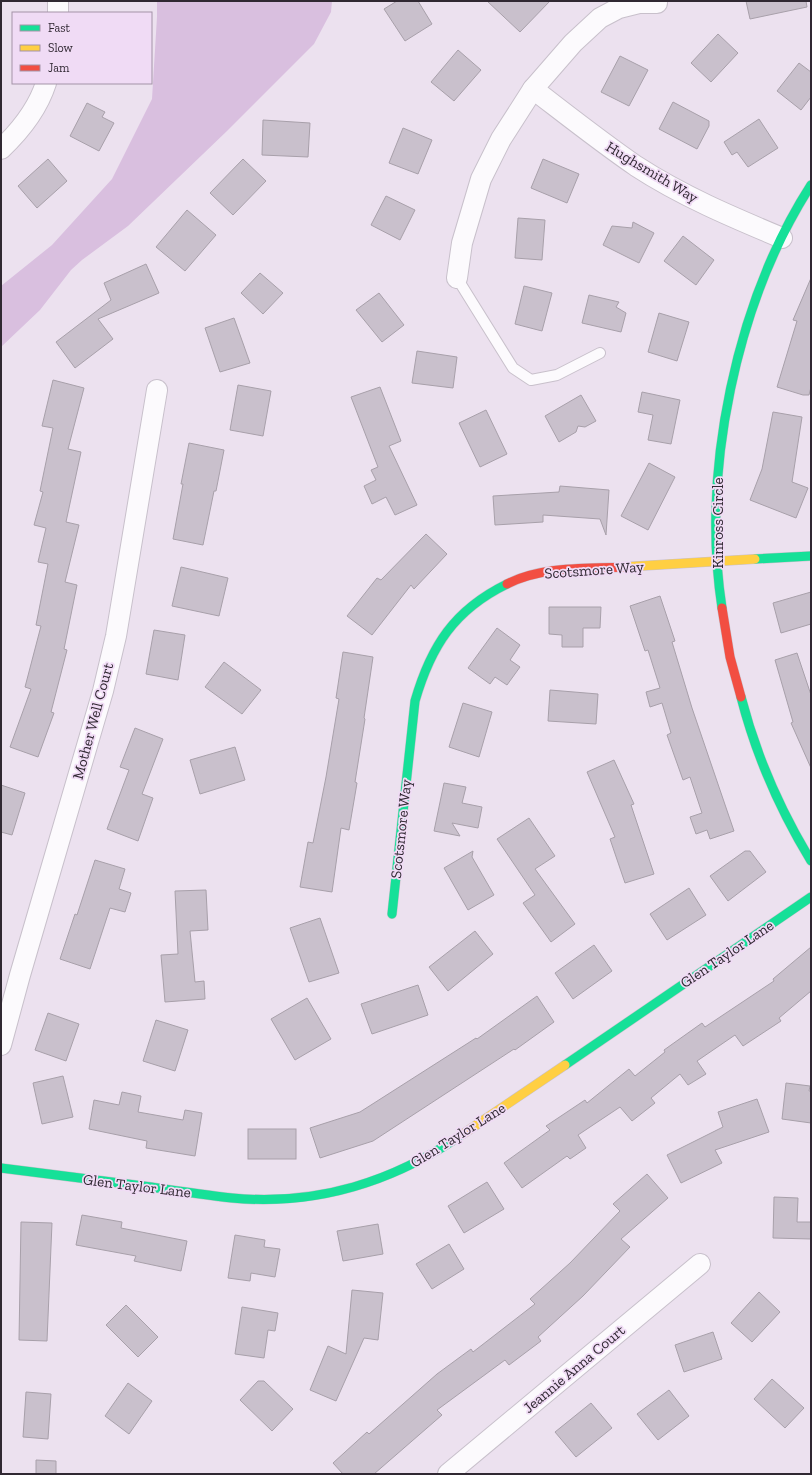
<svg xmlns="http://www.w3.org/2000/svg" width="812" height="1475" viewBox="0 0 812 1475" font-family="'Zilla Slab',serif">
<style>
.forest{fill:#d9bfdf}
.building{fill:#c9c0cc;stroke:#a8a0aa}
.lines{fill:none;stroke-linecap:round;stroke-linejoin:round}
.lane-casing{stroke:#c8c0cb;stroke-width:12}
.street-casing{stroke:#c8c0cb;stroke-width:22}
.fast-casing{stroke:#c8c0cb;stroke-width:10}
.slow-casing{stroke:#c8c0cb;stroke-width:10}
.jam-casing{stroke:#c8c0cb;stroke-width:10}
.lane{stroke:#fcfafd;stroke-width:10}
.street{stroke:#fcfafd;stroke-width:20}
.fast{stroke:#16e098;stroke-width:9}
.slow{stroke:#ffcf43;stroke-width:9}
.jam{stroke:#f24e42;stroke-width:9}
.labels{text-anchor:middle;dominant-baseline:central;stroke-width:3.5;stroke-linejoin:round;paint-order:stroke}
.street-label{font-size:15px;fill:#302832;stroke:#f0dbf5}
</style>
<rect width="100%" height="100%" fill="#ece1ef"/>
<polygon class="forest" points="157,1 332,1 331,12 314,44 227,131 128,226 82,260 71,270 40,310 1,347 1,286 52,245 112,179 152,99 157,17"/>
<g class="building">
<polygon points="397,1 418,1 432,24 405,41 384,9"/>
<polygon points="487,1 550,1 520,32"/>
<polygon points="746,1 806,1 807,7 750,19"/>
<polygon points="718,34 738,53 711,82 691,63"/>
<polygon points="458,50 481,70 454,101 431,82"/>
<polygon points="620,56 648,70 629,106 601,92"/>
<polygon points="799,63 811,72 811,97 801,110 777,91"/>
<polygon points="673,102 709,121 709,126 697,149 659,129"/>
<polygon points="87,103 105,112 102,117 114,123 99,151 70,136"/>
<polygon points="759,119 778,148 748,167 737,152 732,155 724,142"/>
<polygon points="263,120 310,123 308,157 262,155"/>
<polygon points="403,128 432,140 418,174 389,163"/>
<polygon points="48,159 67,181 37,208 18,186"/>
<polygon points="243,159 266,181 233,215 210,193"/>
<polygon points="543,159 579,174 567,203 531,188"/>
<polygon points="386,196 415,210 400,240 371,225"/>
<polygon points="187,210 216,235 185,271 156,247"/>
<polygon points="518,218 545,220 542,260 515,258"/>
<polygon points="633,222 654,233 639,263 603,245 612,226 632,228"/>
<polygon points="683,236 714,260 696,285 664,261"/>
<polygon points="146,264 159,293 98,319 113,339 75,368 56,342 111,300 104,283"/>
<polygon points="260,273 283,293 263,314 241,293"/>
<polygon points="811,278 811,387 809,395 803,395 777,387 797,321 793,320"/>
<polygon points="524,286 552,293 542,331 515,324"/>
<polygon points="379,293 404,325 382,342 356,310"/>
<polygon points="589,295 619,302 616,307 626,313 621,332 582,323"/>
<polygon points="659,313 689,322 677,361 648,352"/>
<polygon points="234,318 250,363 220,372 205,328"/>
<polygon points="417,351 457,357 453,388 412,383"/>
<polygon points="53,380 84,388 68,449 81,452 66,522 79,525 65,582 77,585 64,649 67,650 51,712 54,713 38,757 10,747 31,689 25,687 41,626 36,625 48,564 38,562 46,528 34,525 43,492 40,491 53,428 42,426"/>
<polygon points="238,385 271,391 263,436 230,430"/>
<polygon points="380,387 401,441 389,446 417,505 395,515 386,497 372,504 364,486 376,480 371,470 378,467 351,397"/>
<polygon points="642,392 680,400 671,444 648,440 653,415 638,412"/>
<polygon points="581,395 596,421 585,427 578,426 576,432 559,442 545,416"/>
<polygon points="486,410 507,454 480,467 459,423"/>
<polygon points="773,412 802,417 792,482 808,488 796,518 750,500 762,469"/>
<polygon points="189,443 224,450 216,491 214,491 203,545 173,539 183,484 181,484"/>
<polygon points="649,463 675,477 648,530 621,516"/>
<polygon points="560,486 609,490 606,535 600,519 543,515 543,522 495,525 493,496 559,492"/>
<polygon points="426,534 447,554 414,589 411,585 372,635 347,616 377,578 381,580"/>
<polygon points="181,567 228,578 219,616 172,606"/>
<polygon points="811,592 811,624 781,633 773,603"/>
<polygon points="660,596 675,641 672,642 692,708 734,831 710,839 707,830 696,834 690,817 702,813 690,777 683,780 667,735 671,733 662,703 650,707 646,692 660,688 648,650 645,651 630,606"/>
<polygon points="549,607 601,607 600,628 583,628 583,647 562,647 562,635 549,634"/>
<polygon points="497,628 520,645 510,660 520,667 507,685 495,677 490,684 468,668"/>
<polygon points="154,630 185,635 178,680 146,674"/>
<polygon points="343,652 373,657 364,718 365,719 355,782 357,783 349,830 341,828 332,892 300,887 308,842 313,843 326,777 339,699 336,698"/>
<polygon points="797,653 811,695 811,768 791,723 793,722 775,660"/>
<polygon points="224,662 261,690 242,714 205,687"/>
<polygon points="550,690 598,694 596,724 548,721"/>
<polygon points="463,703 492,712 479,757 449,747"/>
<polygon points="135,728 163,739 142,794 153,798 138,841 107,829 129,770 120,767"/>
<polygon points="235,747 245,780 200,794 190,760"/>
<polygon points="614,760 634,804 631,805 654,874 625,883 610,839 615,837 587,772"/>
<polygon points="444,783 466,787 462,803 482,807 478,828 452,823 460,836 434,831"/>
<polygon points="1,785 25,793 12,835 1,832"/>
<polygon points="529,818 555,856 535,869 575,924 551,942 523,903 535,895 497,839"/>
<polygon points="473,851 472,857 494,895 468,910 444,868"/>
<polygon points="745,851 750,851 766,872 728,901 710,876"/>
<polygon points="95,860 125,869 119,889 131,893 125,912 110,908 90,969 60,959 75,914 77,915"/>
<polygon points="689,888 706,915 667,940 650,914"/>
<polygon points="206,890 208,930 190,931 195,982 204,981 205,999 165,1002 161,955 178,954 175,891"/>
<polygon points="320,918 339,973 309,982 290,928"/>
<polygon points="475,931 493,954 448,991 429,967"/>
<polygon points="594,945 612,971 573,999 555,973"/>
<polygon points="811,947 811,991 779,1018 781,1021 743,1046 735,1035 697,1061 706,1074 688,1085 680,1074 651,1098 655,1103 632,1121 620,1107 578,1135 586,1148 570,1159 567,1156 522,1188 504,1163 550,1130 546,1126 585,1100 587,1103 629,1069 635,1076 665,1052 664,1050 702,1023 705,1027 774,981 773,979"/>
<polygon points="418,985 428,1015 372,1034 361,1004"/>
<polygon points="537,996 554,1022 515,1050 514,1049 373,1141 320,1158 310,1128 360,1112 476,1038 477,1039"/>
<polygon points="307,998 331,1039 295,1060 271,1019"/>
<polygon points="48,1013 79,1024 66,1061 35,1050"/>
<polygon points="156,1020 188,1030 175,1071 143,1061"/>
<polygon points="63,1076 73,1117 42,1124 33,1083"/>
<polygon points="786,1083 810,1086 809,1091 811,1091 811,1123 782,1119"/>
<polygon points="122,1092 141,1096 138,1112 183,1120 185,1110 202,1113 195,1156 146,1148 147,1141 89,1129 94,1100 119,1105"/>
<polygon points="757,1099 769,1132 715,1150 722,1163 681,1183 667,1155 723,1127 718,1112"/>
<rect x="248" y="1129" width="48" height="30"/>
<polygon points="647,1174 668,1198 621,1239 630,1247 583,1296 538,1337 541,1341 509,1365 505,1360 437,1410 442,1415 374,1474 343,1474 333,1463 367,1432 369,1434 437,1374 471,1349 473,1352 535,1304 530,1299 570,1263 620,1211 613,1204"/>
<polygon points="487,1182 504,1209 464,1233 448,1206"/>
<polygon points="774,1197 798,1198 797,1222 811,1222 811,1239 773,1238"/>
<polygon points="82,1215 122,1222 121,1228 187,1241 181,1271 134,1261 136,1256 76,1245"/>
<polygon points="21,1222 52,1223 47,1341 19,1340"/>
<polygon points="378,1224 383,1254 343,1261 337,1231"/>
<polygon points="235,1235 265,1240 264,1247 280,1249 275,1277 251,1273 250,1281 228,1278"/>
<polygon points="449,1244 464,1269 432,1289 416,1264"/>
<polygon points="352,1290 383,1293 378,1340 364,1338 336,1401 310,1390 328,1346 346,1354"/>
<polygon points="759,1292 780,1312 752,1342 731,1323"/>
<polygon points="126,1305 158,1337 138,1357 106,1325"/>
<polygon points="242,1307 278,1313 275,1331 268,1330 264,1358 235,1354"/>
<polygon points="713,1332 722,1359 684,1372 675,1345"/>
<polygon points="772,1379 804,1408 785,1428 754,1399"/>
<polygon points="258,1381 264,1381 293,1409 272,1431 240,1400"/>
<polygon points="128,1383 152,1401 129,1434 105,1416"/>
<polygon points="669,1390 689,1416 658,1440 637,1414"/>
<polygon points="26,1392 51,1394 48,1439 23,1437"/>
<polygon points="591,1403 612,1428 576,1457 555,1432"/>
<polygon points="36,1460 56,1461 56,1474 36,1474"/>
</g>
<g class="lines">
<defs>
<polyline id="lane" points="457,278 513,368 531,380 557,375 600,353"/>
<g id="street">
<polyline points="58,1 58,13"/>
<path d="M533,89C567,115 601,142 636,166C682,196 732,217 782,238"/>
<path d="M1,149C20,131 38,108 46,83"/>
<polyline points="457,278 462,243 481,179 501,139 533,89 573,43 600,18 619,8 639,3 657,3"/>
<polyline points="1,1045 20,975 103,691 116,636 157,390"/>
<polyline points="448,1474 700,1264"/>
</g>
<g id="fast">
<polyline points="755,559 811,556"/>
<path d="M722,608C701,471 736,302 811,185"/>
<path d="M741,697C756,755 780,810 811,861"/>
<path d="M392,914L415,701C431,646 454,610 507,584"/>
<polyline points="565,1065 811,897"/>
<path d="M1,1168C51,1174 101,1181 151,1187C178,1191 205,1195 232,1198C318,1206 393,1182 463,1134"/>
</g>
<g id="slow">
<polyline points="623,567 755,559"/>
<polyline points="463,1134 565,1065"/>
</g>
<g id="jam">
<path d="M507,584C542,566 585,569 623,567"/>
<polyline points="722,608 730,657 741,697"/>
</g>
</defs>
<use href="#lane" class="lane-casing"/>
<use href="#street" class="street-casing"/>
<use href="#fast" class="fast-casing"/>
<use href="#slow" class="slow-casing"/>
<use href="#jam" class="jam-casing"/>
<use href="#lane" class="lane"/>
<use href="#street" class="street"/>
<use href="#fast" class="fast"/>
<use href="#slow" class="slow"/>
<use href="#jam" class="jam"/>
</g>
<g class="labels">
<g class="street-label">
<text transform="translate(652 172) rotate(31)">Hughsmith Way</text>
<text transform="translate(718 523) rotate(-90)">Kinross Circle</text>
<text transform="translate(594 570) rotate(-4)">Scotsmore Way</text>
<text transform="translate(93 721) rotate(-75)">Mother Well Court</text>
<text transform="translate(401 829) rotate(-84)">Scotsmore Way</text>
<text transform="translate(727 954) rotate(-34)">Glen Taylor Lane</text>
<text transform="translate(458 1135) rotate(-32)">Glen Taylor Lane</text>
<text transform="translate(137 1186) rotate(7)">Glen Taylor Lane</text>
<text transform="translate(574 1369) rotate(-40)">Jeannie Anna Court</text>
</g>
</g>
<rect width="812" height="1475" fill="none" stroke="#302832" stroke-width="4"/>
<rect x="12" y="12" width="140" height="72" fill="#f0dbf5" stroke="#a393a7"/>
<rect x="20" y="25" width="20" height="6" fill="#16e098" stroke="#a393a7"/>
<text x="48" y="32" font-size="12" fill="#302832">Fast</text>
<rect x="20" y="45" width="20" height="6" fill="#ffcf43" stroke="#a393a7"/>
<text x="48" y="52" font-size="12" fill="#302832">Slow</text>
<rect x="20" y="65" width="20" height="6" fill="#f24e42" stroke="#a393a7"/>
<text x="48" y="72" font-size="12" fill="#302832">Jam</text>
</svg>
